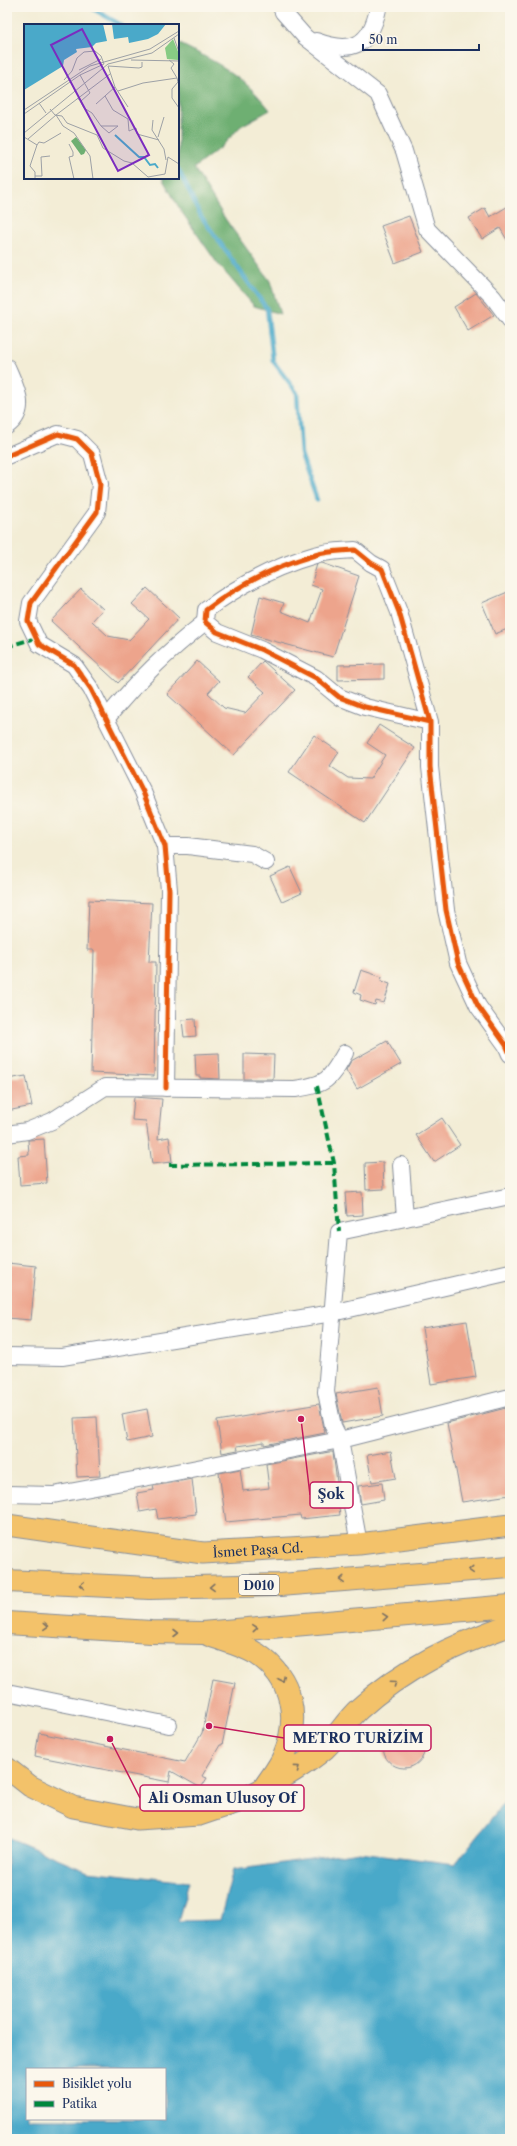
<svg xmlns="http://www.w3.org/2000/svg" width="517" height="2146" viewBox="0 0 517 2146" font-family="'Libre Caslon Text',serif">
<style>
.forest{fill:#6eaf72;stroke:#446f68}
.water{fill:#4aa9c9;stroke:#326c94;fill-rule:evenodd}
.lines{fill:none;stroke-linecap:round;stroke-linejoin:round}
.stream{stroke:#4aa9c9;stroke-width:4.5}
.building{fill:#eda48c}
.minor-casing{stroke:#878e9a;stroke-width:18}
.major-casing{stroke:#878e9a;stroke-width:23}
.highway-casing{stroke:#878e9a;stroke-width:24}
.minor{stroke:#fff;stroke-width:16}
.major{stroke:#f3c26a;stroke-width:21}
.highway{stroke:#f3c26a;stroke-width:22}
.quiet{stroke:#00873e;stroke-width:4;stroke-dasharray:8 4;stroke-linecap:butt}
.cycleway-casing{stroke:#fbf7ec;stroke-width:8}
.cycleway{stroke:#e8590c;stroke-width:5}
.oneway{stroke:#7c7163}
.labels{text-anchor:middle;dominant-baseline:central;stroke-width:3;stroke-linejoin:round;paint-order:stroke}
.shield{fill:#fbf7ec;stroke:#5e6b89;stroke-width:1}
.shield-label{font-size:12px;font-weight:bold;fill:#1b2f5e}
.street-label{font-size:13px;fill:#1b2f5e;stroke:#fbf7ec}
.inset-river{fill:none;stroke:#4aa9c9;stroke-width:2}
.inset-road{fill:none;stroke:#9da1a6;stroke-width:1}
.view{fill:#7b2cbf;fill-opacity:0.15;stroke:#7b2cbf;stroke-width:2}
.inset-edge{fill:none;stroke:#1b2f5e;stroke-width:2}
.leader{fill:none;stroke:#c2185b;stroke-width:1.5}
.callout-dot{fill:#c2185b;stroke:#fbf7ec;stroke-width:1.5}
.callout{fill:#fbf7ec;stroke:#c2185b;stroke-width:1.5}
.callout-label{font-size:14px;text-anchor:middle;font-weight:bold;fill:#1b2f5e}
</style>
<rect width="100%" height="100%" fill="#fbf7ec"/>
<filter id="ink" filterUnits="userSpaceOnUse"><feTurbulence type="fractalNoise" baseFrequency=".025" numOctaves="2"/><feDisplacementMap in="SourceGraphic" scale="8" xChannelSelector="R" yChannelSelector="G"/><feConvolveMatrix kernelMatrix="1 2 1 2 8 2 1 2 1" color-interpolation-filters="sRGB"/></filter>
<filter id="wash" filterUnits="userSpaceOnUse"><feTurbulence type="fractalNoise" baseFrequency=".012" numOctaves="4" result="noise"/><feDisplacementMap in="SourceGraphic" scale="16" xChannelSelector="R" yChannelSelector="G"/><feGaussianBlur stdDeviation="0.9" result="paint"/><feColorMatrix in="noise" values="0 0 0 0 0 0 0 0 0 0 0 0 0 0 0 0 0 1.4 0 .05"/><feComposite in="paint" operator="in"/></filter>
<g filter="url(#wash)">
<rect width="100%" height="100%" fill="#f3edd6"/>
<path class="forest" d="M178,43C218,63 242,74 270,110L241,126L222,146L194,168L226,220L270,281L280,314L254,306L217,263L181,211L162,178H178Z"/>
<path class="water" d="M510,1795V2139H7V1837L88,1871L189,1882L178,1921L220,1920L233,1870L360,1852L455,1864ZM27,2069H165V2119H27Z"/>
<g class="lines">
<g class="stream">
<polyline points="90,7 121,25"/>
<polyline points="178,169 201,216 267,309 273,361 297,393 301,454 317,500"/>
</g>
</g>
<g id="blocks">
<g class="building">
<polygon points="510,205 510,245 500,228 482,239 469,218 485,208 490,217"/>
<polygon points="409,216 423,252 395,263 381,226"/>
<polygon points="476,293 494,315 468,331 454,307"/>
<polygon points="322,563 359,576 333,657 251,635 260,596 284,603 281,611 310,623 322,589 311,585 317,564"/>
<polygon points="147,588 179,618 118,683 51,621 81,589 103,609 92,621 108,636 129,640 149,619 132,604"/>
<polygon points="510,591 510,628 495,634 482,603"/>
<polygon points="197,661 219,681 208,693 224,708 245,713 265,692 248,677 263,661 295,690 234,755 167,694"/>
<polygon points="384,664 384,679 338,680 338,665"/>
<polygon points="379,725 415,748 365,823 289,772 314,735 339,752 330,766 348,778 370,779 385,755 367,743"/>
<polygon points="290,867 302,893 282,902 270,876"/>
<polygon points="89,900 152,903 149,962 156,962 154,1076 91,1073 94,950 87,950"/>
<polygon points="361,970 382,977 381,981 390,984 384,1003 376,1001 375,1005 360,1000 361,995 354,992"/>
<polygon points="195,1019 196,1036 184,1037 182,1020"/>
<polygon points="387,1041 401,1064 357,1089 346,1070 351,1061"/>
<polygon points="219,1053 220,1079 200,1078 200,1076 196,1076 195,1054"/>
<polygon points="244,1054 274,1055 273,1079 244,1079"/>
<polygon points="26,1076 32,1106 7,1111 7,1079"/>
<polygon points="134,1097 162,1099 158,1139 169,1137 172,1162 152,1164 146,1121 132,1120"/>
<polygon points="442,1118 460,1145 434,1162 416,1135"/>
<polygon points="44,1139 47,1183 20,1185 18,1156 29,1155 28,1140"/>
<polygon points="383,1162 384,1189 366,1190 365,1163"/>
<polygon points="362,1192 363,1215 347,1216 345,1193"/>
<polygon points="7,1263 36,1266 31,1320 7,1318"/>
<polygon points="467,1321 476,1377 431,1384 422,1328"/>
<polygon points="378,1387 383,1416 342,1423 336,1394"/>
<polygon points="319,1404 325,1433 264,1445 264,1442 237,1446 238,1450 222,1453 217,1421"/>
<polygon points="510,1407 510,1495 462,1502 447,1423"/>
<polygon points="147,1409 152,1437 127,1442 122,1414"/>
<polygon points="97,1417 100,1476 77,1477 74,1418"/>
<polygon points="391,1451 396,1478 372,1482 367,1455"/>
<polygon points="329,1452 333,1452 338,1490 339,1489 343,1507 339,1507 340,1515 301,1519 300,1515 226,1522 219,1473 240,1469 243,1491 269,1488 266,1464"/>
<polygon points="192,1479 196,1514 158,1519 156,1509 140,1512 137,1493 154,1490 153,1486"/>
<polygon points="382,1483 384,1500 361,1504 358,1486"/>
<polygon points="213,1679 235,1683 222,1745 220,1745 202,1776 207,1778 201,1788 171,1771 169,1782 35,1756 39,1733 185,1762 202,1733"/>
<circle cx="404" cy="1747" r="21"/>
</g>
</g>
</g>
<g filter="url(#ink)">
<use href="#blocks" fill-opacity="0" stroke="#878e9a" stroke-width="1"/>
<g class="lines">
<defs>
<g id="minor">
<polyline points="281,7 283,12 305,37 378,94 404,151 427,229 493,297 510,320"/>
<path d="M316,41C351,54 370,47 378,9"/>
<path d="M7,367C16,388 29,410 7,426"/>
<polyline points="7,456 58,434 77,439 92,454 100,484 97,512 31,603 28,621 39,644 74,665 91,689 143,792 165,846 169,890 166,1088"/>
<path d="M106,719C138,680 166,653 205,622"/>
<path d="M430,722L365,707L339,697L316,678L262,650L217,632L205,622L206,610C239,585 276,566 315,555C328,551 342,551 355,550L371,563L382,569L399,612L430,722V767L446,910L458,963L478,1006L506,1045L510,1054"/>
<polyline points="165,846 188,846 252,854 266,862"/>
<path d="M7,1134L27,1131L52,1121L105,1087L295,1089C327,1084 329,1081 345,1053"/>
<polyline points="401,1165 405,1218"/>
<polyline points="7,1356 62,1357 332,1313 510,1272"/>
<polyline points="7,1494 53,1495 192,1469 340,1440 510,1397"/>
<polyline points="359,1544 340,1440 333,1426 326,1392 339,1232 510,1196"/>
<polyline points="7,1692 169,1725"/>
</g>
<g id="major">
<path id="s1" d="M7,1525L203,1553L359,1544L510,1525"/>
<polyline points="7,1768 30,1786 73,1807 137,1819 199,1815 235,1803 264,1788"/>
</g>
<g id="highway">
<polyline points="7,1581 149,1588 280,1585 510,1567"/>
<polyline points="7,1623 151,1632 202,1633 510,1606"/>
<path d="M209,1635C225,1641 243,1645 257,1654C293,1678 300,1718 284,1756C280,1766 272,1776 266,1785"/>
<path d="M264,1788C285,1776 306,1764 325,1748C338,1736 346,1721 359,1709C404,1668 454,1645 510,1625"/>
</g>
</defs>
<use href="#minor" class="minor-casing"/>
<use href="#major" class="major-casing"/>
<use href="#highway" class="highway-casing"/>
<use href="#minor" class="minor"/>
<use href="#major" class="major"/>
<use href="#highway" class="highway"/>
<g class="quiet">
<polyline points="378,9 378,7"/>
<polyline points="7,649 12,645 36,638"/>
<polyline points="317,1086 334,1163 339,1232"/>
<polyline points="169,1165 334,1163"/>
</g>
<defs>
<g id="cycleway">
<polyline points="7,456 58,434 77,439 92,454 100,484 97,512 31,603 28,621 39,644 74,665 91,689 143,792 165,846 169,890 166,1088"/>
<path d="M430,722L365,707L339,697L316,678L262,650L217,632L205,622L206,610C239,585 276,566 315,555C328,551 342,551 355,550L371,563L382,569L399,612L430,722V767L446,910L458,963L478,1006L506,1045L510,1054"/>
</g>
</defs>
<use href="#cycleway" class="cycleway-casing"/>
<use href="#cycleway" class="cycleway"/>
</g>
<defs><path id="oneway-chevron" d="M-2-3.5L2.5 0L-2 3.5" fill="none" stroke-width="1.6" stroke-linecap="round" stroke-linejoin="round"/></defs>
<g class="oneway">
<use href="#oneway-chevron" transform="translate(471 1570) rotate(176)"/>
<use href="#oneway-chevron" transform="translate(342 1580) rotate(176)"/>
<use href="#oneway-chevron" transform="translate(82 1585) rotate(-177)"/>
<use href="#oneway-chevron" transform="translate(212 1587) rotate(178)"/>
<use href="#oneway-chevron" transform="translate(385 1617) rotate(-5)"/>
<use href="#oneway-chevron" transform="translate(46 1626) rotate(4)"/>
<use href="#oneway-chevron" transform="translate(255 1628) rotate(-5)"/>
<use href="#oneway-chevron" transform="translate(176 1633)"/>
<use href="#oneway-chevron" transform="translate(282 1679) rotate(65)"/>
<use href="#oneway-chevron" transform="translate(394 1683) rotate(-35)"/>
<use href="#oneway-chevron" transform="translate(297 1768) rotate(-36)"/>
</g>
</g>
<g class="labels">
<rect class="shield" x="239" y="1575" width="40" height="20" rx="3"/>
<g class="shield-label">
<text x="259" y="1585">D010</text>
</g>
<g class="street-label">
<text stroke="none"><textPath href="#s1" startOffset="253">İsmet Paşa Cd.</textPath></text>
</g>
</g>
<g transform="translate(24 24)">
<rect width="155" height="155" fill="#f3edd6"/>
<path d="M149,15L155,30L154,36L143,35L141,24Z" fill="#88cb84"/>
<path d="M52,113L62,126L60,130L57,131L47,117Z" fill="#6eaf72"/>
<path d="M0,0H79L83,17L72,19L68,23L52,25L53,28L40,36L39,42L0,66ZM88,0H142L134,10L124,15L105,19L104,13L90,15Z" fill="#4aa9c9"/>
<path class="inset-river" d="M91,111L115,133H120L126,141L131,140L134,144"/>
<path class="inset-road" d="M150,14L155,28M107,36L155,37M84,40L128,29L155,10M84,42L91,63L104,83M84,42L115,44L118,43V38M55,46L77,35M153,54L154,58L148,65V74L155,84M40,56L48,47L53,34M94,67L119,59L153,54L147,44L150,40L145,36M81,72L89,86L104,95L105,107L112,104L113,110L135,116M53,74L57,77L66,69L56,51M56,77L60,84L68,89L77,102L85,109L94,102H77M15,79L22,89M72,80L91,63M26,85L31,91L38,92L43,99L73,111L79,124L100,137L108,139L124,153L141,150L144,133L155,140M0,86L66,42L126,25L155,7M0,90L56,51L80,40L77,32L71,27L60,28L53,34M129,96L128,106L140,125L142,136M0,109L84,40M0,113L13,121L6,142L11,148V155M134,113L140,93M4,115L32,91M45,120L49,128V132L45,133L50,155M13,121L15,118L20,119L37,109M11,152H18L17,133L26,132M69,155L66,132L50,109L39,102L32,91L86,50"/>
<path class="view" d="M58,5L125,131L94,147L27,21Z"/>
<rect width="155" height="155" class="inset-edge"/>
</g>
<path class="leader" d="M301 1419L310 1495M209 1726L284 1738M110 1739L140 1798"/>
<g class="callout-dot">
<circle cx="301" cy="1419" r="4"/>
<circle cx="209" cy="1726" r="4"/>
<circle cx="110" cy="1739" r="4"/>
</g>
<g class="callout">
<rect x="310" y="1482" width="43" height="26" rx="4"/>
<rect x="284" y="1725" width="147" height="26" rx="4"/>
<rect x="140" y="1785" width="164" height="26" rx="4"/>
</g>
<g class="callout-label">
<text x="331" y="1499">Şok</text>
<text x="358" y="1743">METRO TURİZİM</text>
<text x="222" y="1803">Ali Osman Ulusoy Of</text>
</g>
<rect width="517" height="2146" fill="none" stroke="#fbf7ec" stroke-width="24"/>
<rect x="26" y="2068" width="140" height="52" fill="#fbf7ec" stroke="#a1a7b3"/>
<rect x="34" y="2081" width="20" height="6" fill="#e8590c" stroke="#a1a7b3"/>
<text x="62" y="2088" font-size="12" fill="#1b2f5e">Bisiklet yolu</text>
<rect x="34" y="2101" width="20" height="6" fill="#00873e" stroke="#a1a7b3"/>
<text x="62" y="2108" font-size="12" fill="#1b2f5e">Patika</text>
<path d="M363 44v6h116v-6" fill="none" stroke="#1b2f5e" stroke-width="2"/>
<text x="369" y="44" font-size="12" fill="#1b2f5e" stroke="#fbf7ec" stroke-width="3" paint-order="stroke">50 m</text>
</svg>
